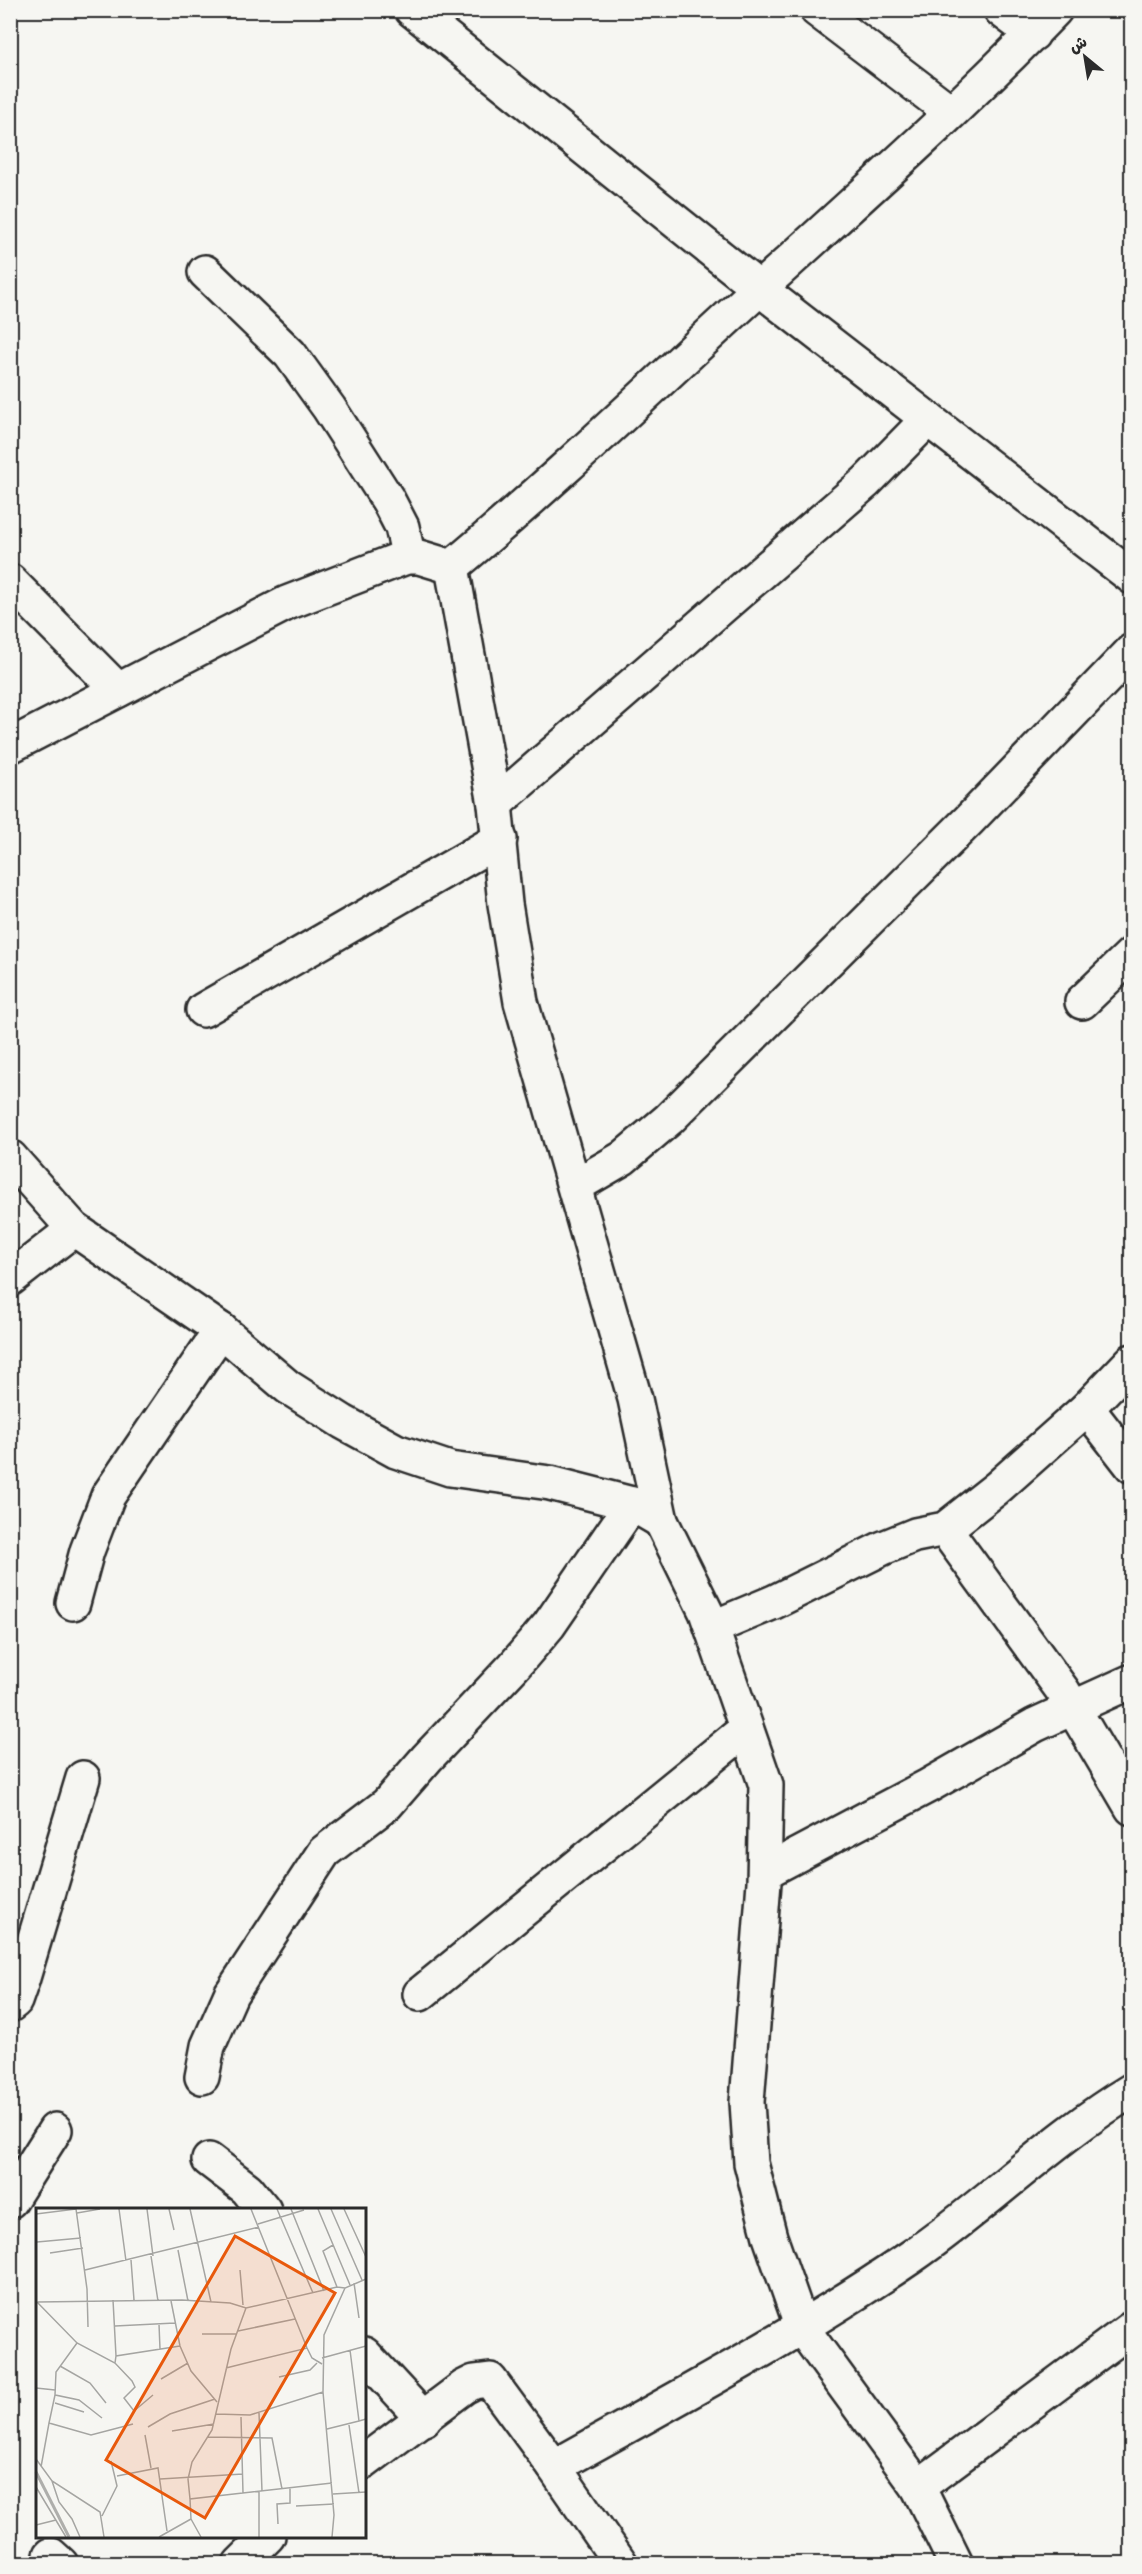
<svg xmlns="http://www.w3.org/2000/svg" width="1142" height="2574" viewBox="0 0 1142 2574" font-family="'Shantell Sans','Playpen Sans Arabic',sans-serif">
<style>
.lines{fill:none;stroke-linecap:round;stroke-linejoin:round}
.street-casing{stroke:#2b2b2b;stroke-width:38}
.street{stroke:#f6f6f2;stroke-width:33}
.inset-river{fill:none;stroke:#aeaeab;stroke-width:3}
.inset-road{fill:none;stroke:#a5a5a2;stroke-width:1.5}
.view{fill:#e8590c;fill-opacity:0.15;stroke:#e8590c;stroke-width:3}
.inset-edge{fill:none;stroke:#2b2b2b;stroke-width:3}
</style>
<rect width="100%" height="100%" fill="#f6f6f2"/>
<filter id="ink" filterUnits="userSpaceOnUse"><feTurbulence type="fractalNoise" baseFrequency=".0167" numOctaves="2"/><feDisplacementMap in="SourceGraphic" scale="12" xChannelSelector="R" yChannelSelector="G"/><feConvolveMatrix kernelMatrix="1 2 1 2 8 2 1 2 1" color-interpolation-filters="sRGB"/></filter>
<g filter="url(#ink)">
<g class="lines">
<defs>
<g id="street">
<polyline points="412,10 760,289 1132,577"/>
<polyline points="817,10 951,112"/>
<polyline points="1001,10 1033,34"/>
<polyline points="205,272 290,354 329,408 388,500 402,527 406,545 406,557"/>
<polyline points="452,567 495,804 505,904 521,1002 635,1399 661,1521 706,1612 766,1785 764,1882 747,2102 751,2163 770,2237 802,2328 918,2487"/>
<polyline points="10,581 118,690"/>
<path d="M10,746L287,603L406,557H419L452,567C554,482 650,389 748,299C852,204 958,111 1055,10"/>
<polyline points="495,804 866,482 928,419"/>
<polyline points="1082,1002 1132,954"/>
<polyline points="203,1010 500,839"/>
<polyline points="10,1157 74,1229 221,1330 288,1387 343,1422 396,1451 450,1469 550,1483 632,1504 661,1521"/>
<polyline points="575,1186 623,1158 669,1119 969,820 1132,651"/>
<polyline points="10,1279 74,1229"/>
<polyline points="1087,1408 1132,1466"/>
<polyline points="945,1529 1063,1691 1132,1808"/>
<polyline points="73,1603 87,1551 108,1496 221,1330"/>
<polyline points="712,1628 774,1602 883,1548 915,1535 945,1529 997,1488 1087,1408 1132,1361"/>
<polyline points="765,1872 928,1786 1035,1725 1132,1681"/>
<polyline points="420,1994 746,1729"/>
<polyline points="10,2005 15,2001 22,1981 83,1778"/>
<polyline points="202,2077 208,2046 231,1994 324,1852 387,1804 427,1758 514,1666 549,1625 632,1504"/>
<polyline points="209,2160 247,2189 264,2210"/>
<polyline points="10,2201 55,2130"/>
<polyline points="364,2354 424,2419"/>
<polyline points="364,2462 464,2387 474,2382 490,2380 554,2467 621,2564"/>
<path d="M554,2467C675,2399 797,2335 911,2257C987,2205 1052,2138 1132,2090"/>
<polyline points="51,2555 61,2564"/>
<polyline points="240,2564 268,2536"/>
<polyline points="956,2564 918,2487 1132,2328"/>
</g>
</defs>
<use href="#street" class="street-casing"/>
<use href="#street" class="street"/>
</g>
</g>
<g transform="translate(36 2208)">
<rect width="330" height="330" fill="#f6f6f2"/>
<path class="inset-river" d="M0,264L33,329"/>
<path class="inset-road" d="M40,1L51,81L52,119M83,1L90,53M111,1L117,48M133,1L138,22M154,1L175,94M215,1L271,140M241,1L277,85M255,1L288,83M282,1L314,77M295,1L326,72M308,1L330,49M41,5L64,1M0,6L40,1M222,16L268,2M1,34L45,30M297,37L287,43L301,79M142,42L152,93M14,45L47,40M115,48L122,93M95,52L98,92M49,62L223,19M204,62L207,97M318,75L323,110M77,92L80,148M0,93L41,135L79,155L96,173L99,179L88,190L98,203L117,187M135,93L144,138L155,163L181,194M2,94L146,92L194,95L210,100L301,79L309,80M123,116L124,141M79,118L139,115M202,123L259,111M166,126H201M314,142L323,213L330,211M286,150L330,138M79,155L80,148L144,138M24,158L54,175L70,195M190,160L271,140L276,150L286,156M243,169L274,162L281,155M125,171L152,155M0,180L19,182M19,187L20,164L41,135M19,195L48,204M223,205L226,283M180,206L214,207L287,184M205,209L207,285M13,215L19,187L43,192L66,210M313,217L323,285M112,219L134,206L179,191M291,221L323,213M136,223L178,216M109,227L115,260M172,229L236,230L246,281M0,251L16,273L64,304L68,329M5,259L13,215L55,227L97,216M81,268L122,260L131,323M124,271L207,266M16,273L23,294L36,311L44,329M0,279L30,329M223,283V329M297,286L330,284M154,291L152,271L156,254L176,222L195,141L210,100M260,298L298,296M66,308L81,278L75,253M155,311L165,329M242,316L241,296L254,295V280M0,317L20,312M123,329L155,311L154,291L296,275M296,329L298,307L287,184L288,127L309,80L330,71"/>
<path class="view" d="M199,28L299,85L169,310L70,252Z"/>
<rect width="330" height="330" class="inset-edge"/>
</g>
<rect width="1142" height="2574" fill="none" stroke="#f6f6f2" stroke-width="36"/>
<rect x="18" y="18" width="1106" height="2538" fill="none" stroke="#2b2b2b" stroke-width="2" filter="url(#ink)"/>
<g transform="translate(1085 57) rotate(330)" stroke="#f6f6f2" stroke-width="4.5" paint-order="stroke">
<path d="M0-4.5L10 22L0 15L-10 22Z" fill="#2b2b2b"/>
<text y="-9" font-size="16" font-weight="bold" text-anchor="middle" fill="#2b2b2b">ش</text>
</g>
</svg>
